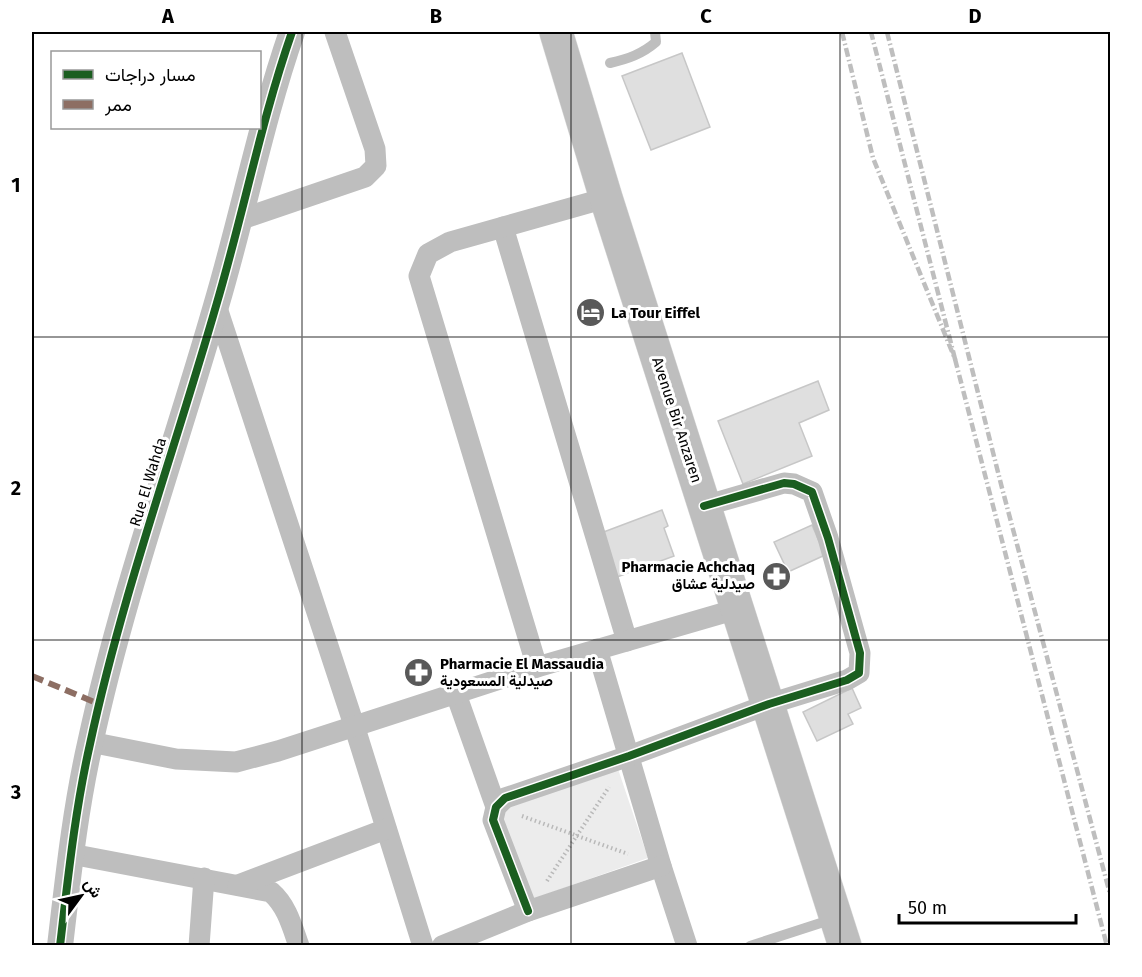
<svg xmlns="http://www.w3.org/2000/svg" width="1142" height="977" viewBox="0 0 1142 977" font-family="'Fira Sans',Vazirmatn,sans-serif">
<style>
.green{fill:#ececec}
.building{fill:#dfdfdf;stroke:#c7c7c7;stroke-width:1.5}
.lines{fill:none;stroke-linecap:round;stroke-linejoin:round}
.primary-casing{stroke:#dbdbdb;stroke-width:34}
.path{stroke:#b9b9b9;stroke-width:4;stroke-dasharray:1.5 3;stroke-linecap:butt}
.service{stroke:#bebebe;stroke-width:10}
.minor{stroke:#bebebe;stroke-width:21}
.tertiary{stroke:#bebebe;stroke-width:26}
.primary{stroke:#bebebe;stroke-width:33}
.rail{stroke:#bebebe;stroke-width:4.5;stroke-dasharray:9 3 1.5 3;stroke-linecap:butt}
.quiet{stroke:#8d6e63;stroke-width:6;stroke-dasharray:12 6;stroke-linecap:butt}
.cycleway-casing{stroke:#fff;stroke-width:11}
.cycleway{stroke:#1b5e20;stroke-width:8}
.grid{fill:none;stroke:#000;stroke-width:1.5;stroke-opacity:0.55}
.labels{text-anchor:middle;dominant-baseline:central;stroke-width:6;stroke-linejoin:round;paint-order:stroke}
.poi-label{font-size:15px;font-weight:bold;fill:#000;stroke:#fff;text-anchor:start}
.street-label{font-size:15px;fill:#000;stroke:#fff}
.neatline{fill:none;stroke:#000;stroke-width:2}
.grid-label{font-size:20px;text-anchor:middle;font-weight:bold;fill:#000}
</style>
<rect width="100%" height="100%" fill="#fff"/>
<polygon class="green" points="618,769 648,858 533,899 502,820 506,810 513,804"/>
<g class="building">
<polygon points="682,53 710,127 651,150 622,76"/>
<polygon points="818,381 829,410 799,423 812,456 743,484 718,421"/>
<polygon points="662,510 668,526 664,528 674,556 617,577 601,533"/>
<polygon points="812,525 825,555 788,572 774,542"/>
<polygon points="852,688 861,708 848,714 853,724 817,741 803,712"/>
</g>
<g class="lines">
<defs>
<polyline id="primary" points="556,32 606,198 845,946"/>
</defs>
<use href="#primary" class="primary-casing"/>
<g class="path">
<polyline points="522,816 628,854"/>
<polyline points="547,881 609,787"/>
</g>
<g class="service">
<path d="M610,63C628,59 642,54 656,42L655,32"/>
<polyline points="750,946 833,919"/>
</g>
<g class="minor">
<polyline points="239,220 365,177 376,166 375,149 335,32"/>
<polyline points="503,227 627,641"/>
<polyline points="216,305 354,725 423,946"/>
<polyline points="597,649 661,866 687,946"/>
<polyline points="537,667 419,276 428,254 450,242 606,198"/>
<polyline points="456,694 496,807"/>
<polyline points="90,742 176,759 236,762 278,751 537,667 737,609"/>
<path d="M71,854L271,892C287,906 292,926 299,946"/>
<polyline points="238,885 386,829"/>
<polyline points="528,911 493,820 496,807 505,798 629,756 769,704 847,680 859,673 860,653 828,538 812,492 794,484 784,483 704,506"/>
<polyline points="199,946 204,878"/>
<polyline points="442,946 528,911 661,866"/>
</g>
<path class="tertiary" d="M60,946C68,878 75,810 90,744C122,595 174,452 216,306C243,215 261,121 292,32"/>
<use href="#primary" class="primary"/>
<g class="rail">
<polyline points="842,32 873,158 955,359 871,32"/>
<polyline points="887,32 1002,488 1110,894"/>
<polyline points="955,359 1107,946"/>
</g>
<polyline class="quiet" points="32,676 99,704"/>
<defs>
<g id="cycleway">
<polyline points="528,911 493,820 496,807 505,798 629,756 769,704 847,680 859,673 860,653 828,538 812,492 794,484 784,483 704,506"/>
<path d="M60,946C68,878 75,810 90,744C122,595 174,452 216,306C243,215 261,121 292,32"/>
</g>
</defs>
<use href="#cycleway" class="cycleway-casing"/>
<use href="#cycleway" class="cycleway"/>
</g>
<path class="grid" d="M302,32V946M571,32V946M840,32V946M32,337H1110M32,640H1110"/>
<defs>
<symbol id="hotel-disc" viewBox="-11 -11 22 22"><circle r="9.5" fill="#595959" stroke="#fff"/><path d="M-6-4.5h1.5V1H6V5H4.5V3h-9V5H-6ZM-4 0a1.8 1.8 0 1 1 3.6 0ZM.5 0V-2.5h3Q6-2.5 6 0Z" fill="#fff"/></symbol>
<symbol id="pharmacy-disc" viewBox="-11 -11 22 22"><circle r="9.5" fill="#595959" stroke="#fff"/><path d="M-2-6h4v4h4v4h-4v4h-4v-4h-4v-4h4Z" fill="#fff"/></symbol>
</defs>
<g fill-rule="evenodd">
<use href="#hotel-disc" x="574" y="296" width="33" height="33"/>
<use href="#pharmacy-disc" x="760" y="560" width="33" height="33"/>
<use href="#pharmacy-disc" x="402" y="656" width="33" height="33"/>
</g>
<g class="labels">
<g class="poi-label">
<text x="611" y="313">La Tour Eiffel</text>
<text x="755" y="567" text-anchor="end">Pharmacie Achchaq<tspan x="755" dy="17">صيدلية عشاق</tspan></text>
<text x="440" y="664">Pharmacie El Massaudia<tspan x="440" dy="17">صيدلية المسعودية</tspan></text>
</g>
<g class="street-label">
<text transform="translate(677 420) rotate(72)">Avenue Bir Anzaren</text>
<text transform="translate(148 482) rotate(-73)">Rue El Wahda</text>
</g>
</g>
<rect width="1142" height="977" fill="none" stroke="#ffffff" stroke-width="66"/>
<rect x="51" y="51" width="210" height="78" fill="#ffffff" stroke="#999999" stroke-width="1.5"/>
<rect x="63" y="70" width="30" height="9" fill="#1b5e20" stroke="#999999" stroke-width="1.5"/>
<text x="105" y="81" font-size="18" fill="#000000">مسار دراجات</text>
<rect x="63" y="100" width="30" height="9" fill="#8d6e63" stroke="#999999" stroke-width="1.5"/>
<text x="105" y="111" font-size="18" fill="#000000">ممر</text>
<g transform="translate(81 896) rotate(57)" stroke="#ffffff" stroke-width="4.5" paint-order="stroke">
<path d="M0-4.5L10 22L0 15L-10 22Z" fill="#000000"/>
<text y="-9" font-size="16" font-weight="bold" text-anchor="middle" fill="#000000">ش</text>
</g>
<path d="M899 914v9h177v-9" fill="none" stroke="#000000" stroke-width="3"/>
<text x="908" y="914" font-size="18" fill="#000000" stroke="#ffffff" stroke-width="4.5" paint-order="stroke">50 m</text>
<rect x="33" y="33" width="1076" height="911" class="neatline"/>
<g class="grid-label">
<text x="168" y="23">A</text>
<text x="436" y="23">B</text>
<text x="706" y="23">C</text>
<text x="975" y="23">D</text>
<text x="16" y="192">1</text>
<text x="16" y="495">2</text>
<text x="16" y="799">3</text>
</g>
</svg>
